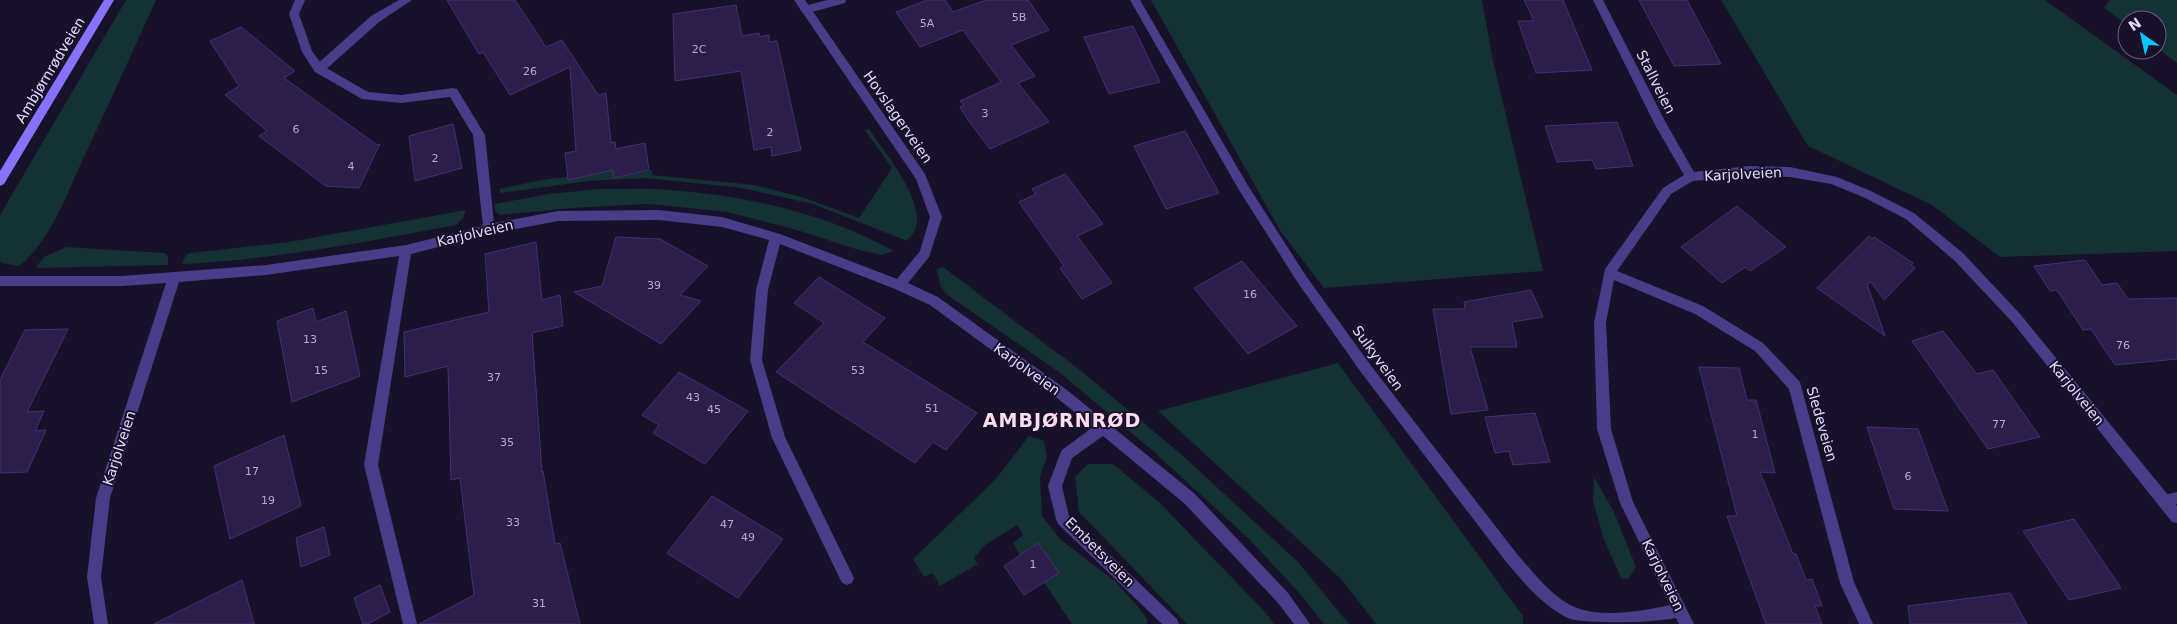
<svg xmlns="http://www.w3.org/2000/svg" width="2177" height="624" viewBox="0 0 2177 624" font-family="'DejaVu Sans',sans-serif">
<style>
.green{fill:#143134}
.building{fill:#2c1d4b;stroke:#462f77}
.lines{fill:none;stroke-linecap:round;stroke-linejoin:round}
.lane{fill:#493c88;fill-rule:evenodd}
.street{fill:#493c88;fill-rule:evenodd}
.secondary{fill:#8772fe;fill-rule:evenodd}
.labels{text-anchor:middle;dominant-baseline:central;stroke-width:4;stroke-linejoin:round;paint-order:stroke}
.number-label{font-size:11px;fill:#b5abd2}
.street-label{font-size:14px;fill:#e3daff;stroke:#18112a}
.district-label{font-size:19px;font-weight:bold;letter-spacing:1px;fill:#ffdcee;stroke:#18112a}
</style>
<rect width="100%" height="100%" fill="#18112a"/>
<g class="green">
<path d="M126,0H156C132,53 108,106 83,159C67,194 49,243 19,266L2,263L0,261V215Z"/>
<polygon points="1151,0 1482,0 1493,61 1543,271 1324,288 1281,232"/>
<polygon points="1721,0 2045,0 2177,95 2177,251 2000,257 1932,205 1808,146"/>
<polygon points="2110,0 2177,0 2177,63 2157,48 2157,20 2127,20 2127,25 2104,8"/>
<path d="M869,129C884,152 929,204 914,232C912,235 909,238 907,241L813,204L742,188L646,178L589,181L500,193V189L541,180L567,177L568,180L613,170L614,178L652,170V175L754,185L805,198L859,218L892,168L865,130Z"/>
<path d="M601,189C624,189 648,188 670,190C748,196 825,213 894,251L882,255L859,250L797,230L727,212L649,204L572,208L500,215L495,211V204L548,194Z"/>
<path d="M466,210L463,218L456,225C366,242 277,259 185,264L182,263L186,255L190,253L289,242Z"/>
<polygon points="66,247 165,253 168,257 168,265 37,268 37,266 44,257"/>
<polygon points="943,267 1080,370 1182,455 1298,562 1349,624 1324,624 1301,595 1249,539 1153,451 1059,372 946,294 940,285 937,269"/>
<polygon points="1338,363 1523,616 1523,624 1376,624 1342,580 1158,411"/>
<polygon points="1029,436 1044,441 1047,457 1040,477 1042,516 1061,540 1116,582 1139,608 1147,619 1147,624 1072,624 1044,582 1038,544 1020,555 1013,543 1023,535 1017,525 985,545 974,558 978,564 940,586 933,573 924,577 913,559 995,480"/>
<polygon points="1088,464 1113,464 1159,502 1266,613 1274,624 1187,624 1079,512 1075,477"/>
<polygon points="1594,477 1614,512 1636,567 1628,579 1621,578 1603,537 1593,500"/>
</g>
<g class="building">
<polygon points="447,0 515,0 546,47 562,40 598,95 606,93 611,143 615,142 616,149 645,143 649,170 614,178 613,170 568,180 565,153 576,151 570,67 510,95 483,52 479,54"/>
<polygon points="927,0 945,0 953,12 986,0 1028,0 1049,30 1011,45 1035,76 1018,83 1049,122 990,149 968,120 960,107 964,105 960,101 1001,82 963,30 920,47 896,12"/>
<polygon points="1524,0 1563,0 1592,70 1536,73 1518,21 1534,21"/>
<polygon points="1639,0 1687,0 1721,64 1674,66"/>
<polygon points="736,5 742,36 759,33 760,37 769,35 769,42 777,41 801,150 772,156 771,147 754,150 741,71 675,81 673,14"/>
<polygon points="1133,26 1160,82 1109,94 1084,37"/>
<polygon points="241,27 295,71 284,78 377,145 380,144 359,188 326,186 259,136 267,131 225,95 239,86 210,41"/>
<polygon points="1617,122 1633,166 1596,169 1592,160 1557,162 1545,126"/>
<polygon points="453,124 462,168 415,181 409,136"/>
<polygon points="1185,131 1219,193 1166,209 1134,146"/>
<polygon points="1065,174 1103,224 1077,236 1112,283 1082,299 1060,268 1064,266 1019,202 1036,194 1032,189"/>
<polygon points="1737,206 1786,247 1750,271 1745,267 1722,283 1681,247"/>
<polygon points="1869,236 1872,239 1874,237 1913,263 1911,265 1915,268 1884,300 1871,282 1867,284 1885,336 1817,288"/>
<polygon points="616,237 660,239 708,266 680,295 701,301 661,344 574,292 602,286"/>
<polygon points="536,242 542,300 560,295 563,326 532,333 542,472 543,471 555,544 560,543 580,624 419,624 474,595 460,478 451,480 448,366 405,377 404,332 489,312 485,254"/>
<polygon points="2085,260 2102,285 2117,283 2128,299 2177,298 2177,359 2115,365 2091,329 2083,330 2057,290 2050,291 2034,266"/>
<polygon points="1242,261 1297,326 1248,354 1194,288"/>
<polygon points="819,277 885,318 863,342 977,413 946,450 933,442 915,463 776,372 824,323 794,303"/>
<polygon points="1531,290 1543,317 1512,322 1517,347 1470,347 1488,410 1451,414 1433,309 1465,309 1464,302"/>
<polygon points="313,308 316,322 346,311 360,376 292,402 277,321"/>
<polygon points="68,329 27,412 44,411 35,431 46,430 27,472 0,473 0,380 25,330"/>
<polygon points="1943,331 1977,374 1993,370 2040,437 1988,449 1912,341"/>
<polygon points="1699,367 1739,368 1747,400 1756,400 1775,473 1760,472 1793,554 1796,554 1806,580 1812,579 1822,606 1815,606 1822,624 1766,624 1727,516 1737,516"/>
<polygon points="679,372 748,411 705,464 653,433 659,425 642,415"/>
<polygon points="1535,413 1550,462 1513,465 1509,451 1495,453 1485,417"/>
<polygon points="1867,427 1918,429 1948,511 1894,509"/>
<polygon points="284,435 301,506 230,539 214,466"/>
<polygon points="712,496 783,539 738,598 667,553"/>
<polygon points="2074,519 2121,588 2069,600 2023,531"/>
<polygon points="324,527 330,555 301,567 296,538"/>
<polygon points="1038,543 1059,573 1024,595 1004,566"/>
<polygon points="242,580 254,624 154,624"/>
<polygon points="380,585 390,612 368,624 363,624 354,598"/>
<polygon points="2010,593 2027,624 1910,624 1908,606"/>
</g>
<g class="lines">
<g class="lane">
<polygon points="399,0 412,0 379,22 323,72 315,72 314,69 315,66 371,16"/>
<polygon points="827,0 846,0 845,3 805,14 800,10 801,7"/>
<polygon points="2177,492 2177,504 2165,507 2160,506 2158,501 2160,496"/>
</g>
<g class="street">
<polygon points="295,0 305,0 299,14 312,51 323,66 368,92 401,95 453,88 457,89 485,135 494,223 558,211 659,210 722,217 780,234 897,279 920,251 930,217 916,179 794,0 805,0 925,174 942,217 929,257 908,283 938,297 1067,390 1195,494 1288,593 1310,624 1294,624 1278,603 1185,504 1103,436 1072,458 1062,486 1069,516 1177,619 1179,624 1162,624 1058,524 1056,519 1048,486 1060,454 1062,450 1093,427 1057,398 930,305 895,289 780,244 768,290 762,360 785,437 854,578 852,583 847,585 842,583 772,438 750,360 756,290 769,240 722,227 659,220 558,221 489,234 411,254 378,465 417,624 403,624 364,465 399,256 266,275 179,282 110,498 101,577 108,624 94,624 87,577 96,498 166,283 122,286 0,286 0,276 122,276 266,265 406,245 483,226 473,135 450,97 401,103 362,99 315,72 302,52 289,14"/>
<path d="M1130,0H1140L1247,184L1306,276L1372,367L1517,554C1533,572 1553,599 1577,608C1605,618 1642,611 1670,605L1620,503L1597,429L1594,323L1605,269L1663,188L1684,175L1655,125L1593,0H1603L1666,123L1694,172L1749,166L1790,167L1837,177L1871,191L1914,213L1963,253L2021,315L2177,506V523L2172,522L2013,323L1955,261L1906,219L1863,197L1831,184L1790,177L1749,176L1693,181L1671,194L1617,271L1703,306L1763,343L1800,382L1854,582L1873,624H1859L1840,583L1789,389L1755,351L1695,314L1614,280L1606,323L1611,429L1633,502L1694,624H1679L1676,618C1651,623 1593,624 1570,619C1544,607 1525,584 1507,563L1363,375L1298,283L1239,190Z"/>
</g>
<polygon class="secondary" points="104,0 114,0 4,184 0,186 0,171"/>
</g>
<g class="labels">
<g class="number-label">
<text x="1019" y="17">5B</text>
<text x="927" y="23">5A</text>
<text x="699" y="49">2C</text>
<text x="530" y="71">26</text>
<text x="985" y="113">3</text>
<text x="296" y="129">6</text>
<text x="770" y="132">2</text>
<text x="435" y="158">2</text>
<text x="351" y="166">4</text>
<text x="654" y="285">39</text>
<text x="1250" y="294">16</text>
<text x="310" y="339">13</text>
<text x="2123" y="345">76</text>
<text x="321" y="370">15</text>
<text x="858" y="370">53</text>
<text x="494" y="377">37</text>
<text x="693" y="397">43</text>
<text x="932" y="408">51</text>
<text x="714" y="409">45</text>
<text x="1999" y="424">77</text>
<text x="1755" y="434">1</text>
<text x="507" y="442">35</text>
<text x="252" y="471">17</text>
<text x="1908" y="476">6</text>
<text x="268" y="500">19</text>
<text x="513" y="522">33</text>
<text x="727" y="524">47</text>
<text x="748" y="537">49</text>
<text x="1033" y="564">1</text>
<text x="539" y="603">31</text>
</g>
<g class="street-label">
<text transform="translate(50 70) rotate(-59)">Ambjørnrødveien</text>
<text transform="translate(1656 82) rotate(63)">Stallveien</text>
<text transform="translate(898 117) rotate(55)">Hovslagerveien</text>
<text transform="translate(1743 174) rotate(-3)">Karjolveien</text>
<text transform="translate(475 233) rotate(-13)">Karjolveien</text>
<text transform="translate(1378 358) rotate(54)">Sulkyveien</text>
<text transform="translate(1027 369) rotate(36)">Karjolveien</text>
<text transform="translate(2077 393) rotate(51)">Karjolveien</text>
<text transform="translate(1822 424) rotate(74)">Sledeveien</text>
<text transform="translate(119 448) rotate(-72)">Karjolveien</text>
<text transform="translate(1100 552) rotate(45)">Embetsveien</text>
<text transform="translate(1663 575) rotate(64)">Karjolveien</text>
</g>
<g class="district-label">
<text x="1062" y="420">AMBJØRNRØD</text>
</g>
</g>
<g transform="translate(2142 35) rotate(326)"><circle r="24" fill="#18112a" stroke="#69617f"/>
<path d="M0-4L9 19L0 12L-9 19Z" fill="#08c6fd"/>
<text y="-8" font-size="14" font-weight="bold" text-anchor="middle" fill="#e3daff">N</text>
</g>
</svg>
